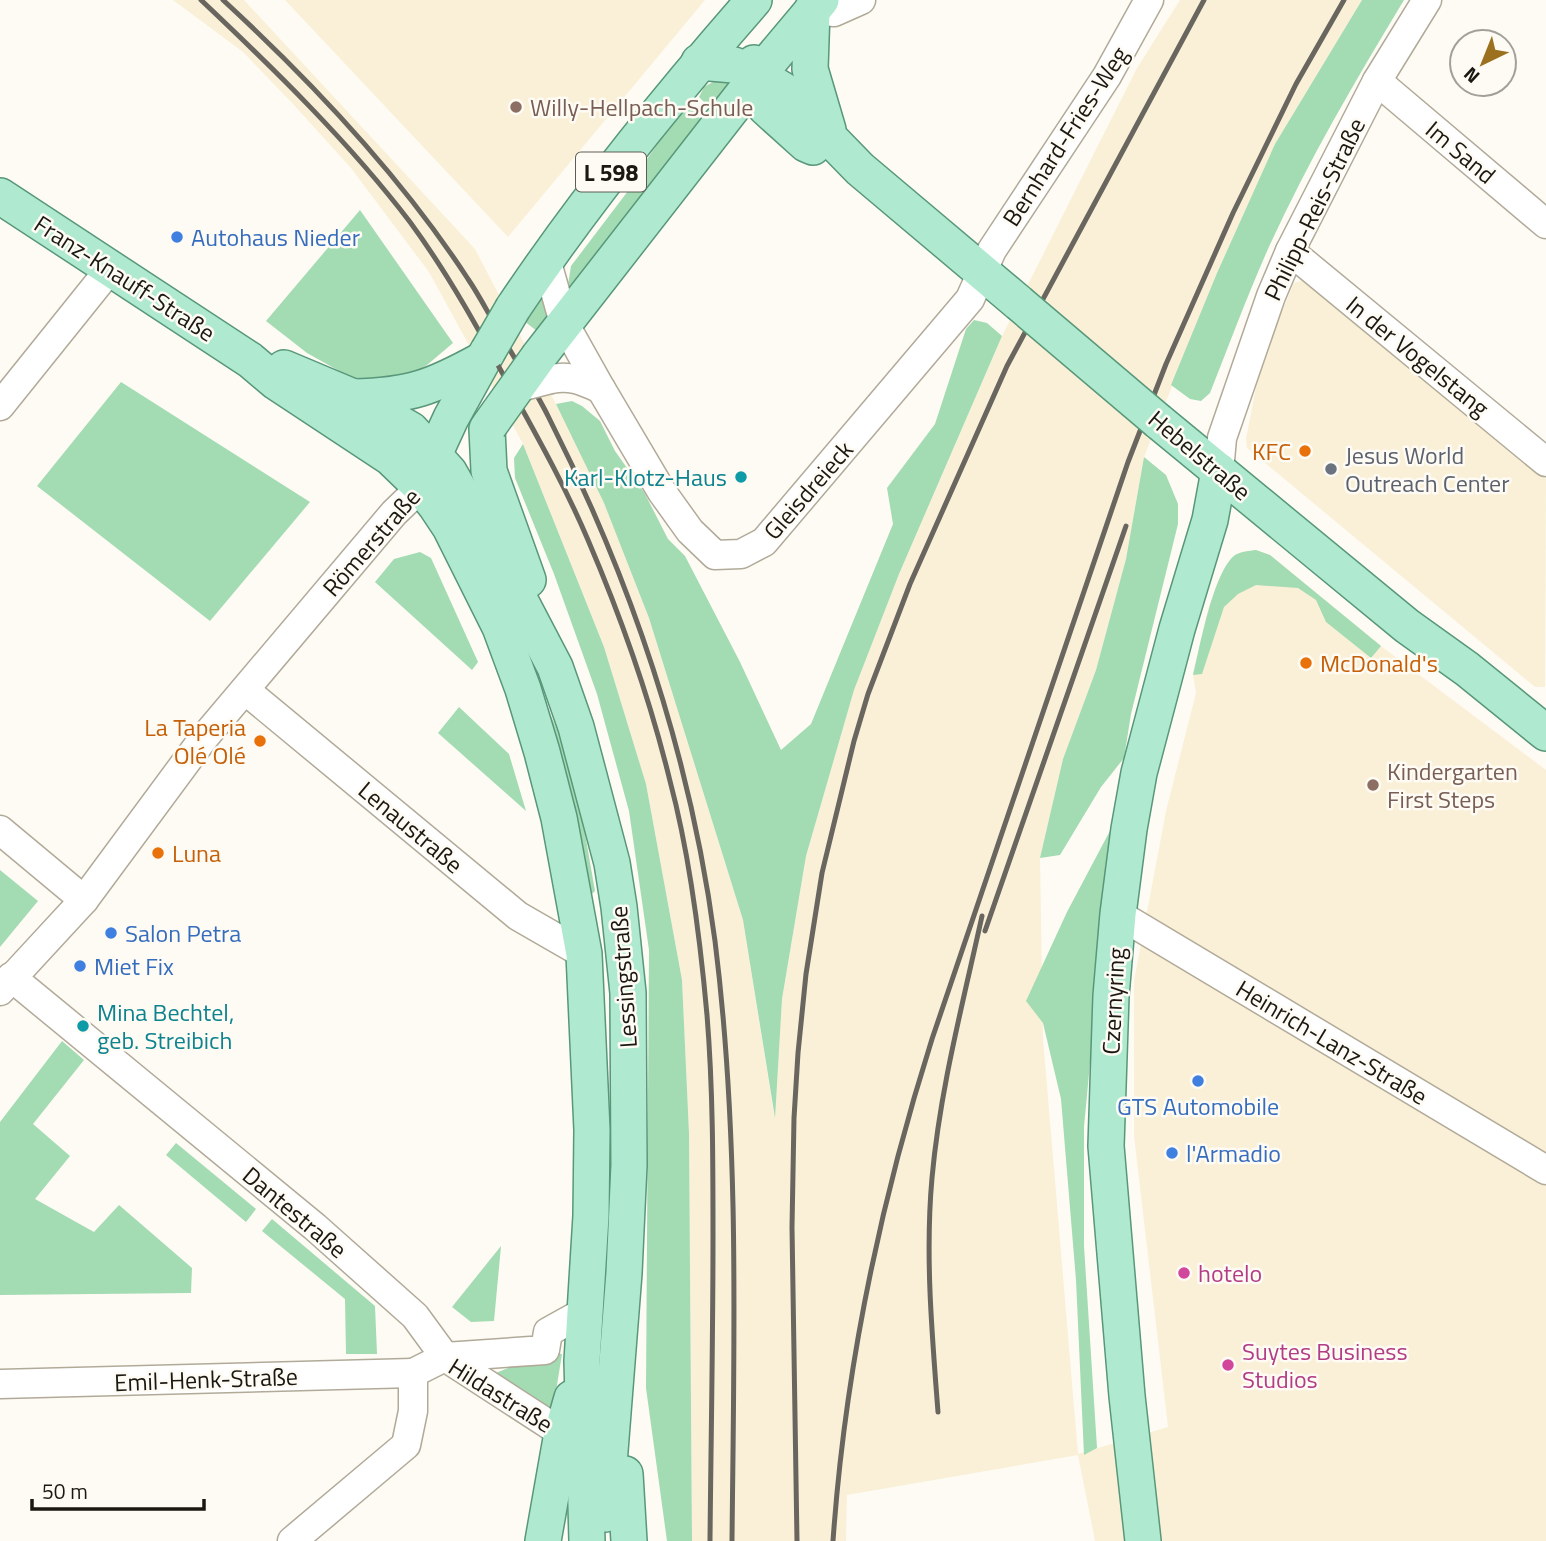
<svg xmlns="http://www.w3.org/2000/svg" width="1546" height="1541" viewBox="0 0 1546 1541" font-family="'Titillium Web',sans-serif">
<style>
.built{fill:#faf0d7}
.green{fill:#a3dbb2}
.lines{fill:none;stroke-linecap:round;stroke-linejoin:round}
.minor-casing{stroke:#b1aa99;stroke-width:31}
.major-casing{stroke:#589779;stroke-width:38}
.minor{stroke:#fff;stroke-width:28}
.major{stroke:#afead0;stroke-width:35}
.rail{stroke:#69665f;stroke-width:5}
.minor-bridge-casing{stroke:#b1aa99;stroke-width:31;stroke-linecap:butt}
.major-bridge-casing{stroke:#589779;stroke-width:38;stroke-linecap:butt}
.minor-bridge{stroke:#fff;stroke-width:28}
.major-bridge{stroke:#afead0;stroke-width:35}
.education-dot{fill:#8d6e63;stroke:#fefbf4;stroke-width:2.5}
.shop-dot{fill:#3f7fe0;stroke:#fefbf4;stroke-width:2.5}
.food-dot{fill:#e8710a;stroke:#fefbf4;stroke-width:2.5}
.worship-dot{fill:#6b7280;stroke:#fefbf4;stroke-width:2.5}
.culture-dot{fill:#0f9aa8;stroke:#fefbf4;stroke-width:2.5}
.hotel-dot{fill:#d1479c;stroke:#fefbf4;stroke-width:2.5}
.labels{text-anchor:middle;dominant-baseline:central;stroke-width:5;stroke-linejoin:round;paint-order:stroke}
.shield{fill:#fefbf4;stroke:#5f5c56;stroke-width:2}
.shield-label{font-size:23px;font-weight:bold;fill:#1b1812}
.education-label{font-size:24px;fill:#785e54;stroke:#fefbf4;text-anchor:start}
.street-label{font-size:24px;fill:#1b1812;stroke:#fefbf4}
.shop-label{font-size:24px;fill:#366cbe;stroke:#fefbf4;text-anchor:start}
.food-label{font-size:24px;fill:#c56008;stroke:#fefbf4;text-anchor:end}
.worship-label{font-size:24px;fill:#5b616d;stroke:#fefbf4;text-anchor:start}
.culture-label{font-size:24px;fill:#0d838f;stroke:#fefbf4;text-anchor:end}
.hotel-label{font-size:24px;fill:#b23c85;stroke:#fefbf4;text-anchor:start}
</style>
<rect width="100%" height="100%" fill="#fefbf4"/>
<g class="built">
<polygon points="173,0 244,0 475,249 556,404 604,503 649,618 743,920 774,1114 782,999 806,856 854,690 899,574 1002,336 1137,68 1180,0 1362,0 1275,144 1217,273 1144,457 1126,559 1096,670 1063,759 1040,858 1043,1038 1078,1454 1168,1427 1134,1136 1134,981 1166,811 1196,693 1193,675 1209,606 1226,566 1233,557 1242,552 1256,550 1270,555 1381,646 1546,770 1546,1541 1095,1541 1078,1455 847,1495 846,1541 692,1541 689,1133 682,980 646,784 604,647 523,444 429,272 351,168 293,104 243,52"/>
<polygon points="285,0 705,0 508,237"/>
<polygon points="1304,280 1546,479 1545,687 1535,687 1247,448 1246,439 1261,361 1294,283"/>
</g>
<g class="green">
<path d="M1362,0H1404C1355,81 1307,163 1268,249C1247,296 1229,345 1210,393L1201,401L1190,399L1171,385L1217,273L1275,144Z"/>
<polygon points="718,79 728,81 729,90 712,110 699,97 704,87"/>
<polygon points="686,103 703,122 567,291 571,266 628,191 638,172"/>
<polygon points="360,210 453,343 427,365 410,375 359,382 307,353 266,321"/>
<polygon points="545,288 554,310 538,332 523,320"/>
<polygon points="974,320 987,323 1002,336 899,574 854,690 806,856 782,999 775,1118 743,920 649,618 604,503 556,404 572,401 582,406 600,421 615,451 644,492 668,539 685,556 740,662 781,750 811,724 893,524 887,488 935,424 966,329"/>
<polygon points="121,382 310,502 210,621 37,486"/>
<polygon points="523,444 604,647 646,784 682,980 689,1133 692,1541 667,1541 646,1388 649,950 629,811 597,694 554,574 515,478 514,458"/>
<polygon points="1144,457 1166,475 1178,504 1178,524 1131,714 1124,758 1101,787 1060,855 1040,858 1063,759 1096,670 1126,559"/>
<path d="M1256,550L1270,555L1381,646L1371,658L1326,622L1316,600L1298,588L1256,585L1238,594L1224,607L1202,674L1193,675C1200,647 1213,572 1235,555C1242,551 1249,551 1256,550Z"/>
<polygon points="420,552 431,558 478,662 472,670 375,582 394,559"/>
<polygon points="488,571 562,741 580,805 595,891 585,901"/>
<polygon points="459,707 509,754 526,811 438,733"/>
<polygon points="1112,827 1084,1127 1084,1246 1097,1448 1084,1455 1076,1280 1061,1099 1043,1023 1026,1001 1067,912"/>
<polygon points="0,870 38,901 0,947"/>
<polygon points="62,1041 84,1060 33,1124 70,1156 35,1199 94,1232 119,1205 192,1268 191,1293 0,1295 0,1122"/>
<polygon points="176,1143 256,1209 246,1222 166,1155"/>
<polygon points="272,1219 375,1306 377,1354 346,1354 345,1299 262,1231"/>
<polygon points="501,1246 494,1321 471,1322 452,1307"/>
<polygon points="548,1352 562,1354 552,1416 486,1377"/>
</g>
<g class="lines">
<defs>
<g id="minor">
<polyline points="812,10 834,12 861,0"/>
<polyline points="1377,81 1546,224"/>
<polyline points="1290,251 1546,462"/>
<polyline points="546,259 564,323 601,389 662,492 690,531 715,555 741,554 764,542 970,299 992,250 1107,76 1149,0"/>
<path d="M551,379C571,375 583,381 601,389"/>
<polyline points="0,406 110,269"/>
<polyline points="1219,471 1222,438 1271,296 1290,251 1377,81 1427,0"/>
<polyline points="245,690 518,916 584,954"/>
<polyline points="0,830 84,900"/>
<polyline points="1118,914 1546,1170"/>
<polyline points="11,977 315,1227 415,1316 445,1357 562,1433"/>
<polyline points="0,991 84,900 203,739 394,513 421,487"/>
<polyline points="0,1384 413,1373"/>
<polyline points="292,1541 406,1445 413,1411 413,1373 445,1357 545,1350 548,1332 584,1312"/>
</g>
<g id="major">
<polyline points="812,10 810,69 828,130"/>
<polyline points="699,62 734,65 758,75 783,90 860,169 1019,303"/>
<polyline points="754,63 765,107 806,144 813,147"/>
<polyline points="0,196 250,360 276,382 391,458 421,487 436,506 450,527 500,627 523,689 542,752 559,818 584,954 592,1130 591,1216 582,1361 587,1541"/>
<path d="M513,308C586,199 668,98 754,0"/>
<polyline points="539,356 758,75 821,0"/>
<polyline points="284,368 353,397 411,430 449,472 499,560 555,667 576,727 612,863 619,907 628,993 629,1165 624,1273 605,1514"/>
<path d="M353,397C410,396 433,387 482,360"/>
<polyline points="1158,421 1407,626 1467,669 1546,733"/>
<polyline points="487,429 489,471 528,580"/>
<polyline points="426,472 451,418 488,351"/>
<polyline points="625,1474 629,1541"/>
<polyline points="543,1541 562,1433 572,1398"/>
<polyline points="1143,1541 1127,1396 1106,1146 1111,996 1118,914 1129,829 1139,773 1177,629 1210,520 1219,471"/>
</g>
</defs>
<use href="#minor" class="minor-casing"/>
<use href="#major" class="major-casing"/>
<use href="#minor" class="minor"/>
<use href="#major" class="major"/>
<g class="rail">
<path d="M201,0C274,69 349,142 410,222C449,275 480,332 511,389C538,438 566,488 588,540C621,617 650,699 670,781C690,856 700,937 707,1015C713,1089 713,1162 713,1236C713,1337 711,1439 710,1541"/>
<path d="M223,0C313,83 401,176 468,279C481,298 491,319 503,338C518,365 536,391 549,418C632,582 691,758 715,941C740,1140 734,1341 732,1541"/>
<polyline points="985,931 1126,526"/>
<path d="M938,1412C932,1334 925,1255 932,1178C940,1089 963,1003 982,916"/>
<polyline points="797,1541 792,1227 794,1118 798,1053 806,974 822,873 854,741 868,694 910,584 1007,366 1204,0"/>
<path d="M833,1541C845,1370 880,1203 932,1039L1128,462L1166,364L1233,213L1296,84L1344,0"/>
</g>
<defs>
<polyline id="minor-bridge" points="516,388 551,379"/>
<g id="major-bridge">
<polyline points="1019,303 1158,421"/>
<polyline points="488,351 513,308"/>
<polyline points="489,426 539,356"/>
</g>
</defs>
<use href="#minor-bridge" class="minor-bridge-casing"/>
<use href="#major-bridge" class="major-bridge-casing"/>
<use href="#minor-bridge" class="minor-bridge"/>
<use href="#major-bridge" class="major-bridge"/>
</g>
<g class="education-dot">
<circle cx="516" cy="107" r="7"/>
<circle cx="1373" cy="785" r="7"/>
</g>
<g class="shop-dot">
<circle cx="177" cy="237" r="7"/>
<circle cx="111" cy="933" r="7"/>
<circle cx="80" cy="966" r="7"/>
<circle cx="1198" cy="1081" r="7"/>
<circle cx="1172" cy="1153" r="7"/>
</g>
<g class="food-dot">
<circle cx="1305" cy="451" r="7"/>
<circle cx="1306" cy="663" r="7"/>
<circle cx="260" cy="741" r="7"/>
<circle cx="158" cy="853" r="7"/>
</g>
<circle class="worship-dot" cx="1331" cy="469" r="7"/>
<g class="culture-dot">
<circle cx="741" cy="477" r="7"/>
<circle cx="83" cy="1026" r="7"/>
</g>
<g class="hotel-dot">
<circle cx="1184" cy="1273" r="7"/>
<circle cx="1228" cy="1365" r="7"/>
</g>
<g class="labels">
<rect class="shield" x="576" y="152.5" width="70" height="39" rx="5"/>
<g class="shield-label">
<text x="611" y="172">L 598</text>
</g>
<g class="education-label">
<text x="530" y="107">Willy-Hellpach-Schule</text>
<text x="1387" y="771">Kindergarten<tspan x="1387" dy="28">First Steps</tspan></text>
</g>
<g class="street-label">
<text transform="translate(1065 136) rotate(-57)">Bernhard-Fries-Weg</text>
<text transform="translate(1461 152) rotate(40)">Im Sand</text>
<text transform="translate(1314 209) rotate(-64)">Philipp-Reis-Straße</text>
<text transform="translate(125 278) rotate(33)">Franz-Knauff-Straße</text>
<text transform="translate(1418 356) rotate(39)">In der Vogelstang</text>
<text transform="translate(1200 455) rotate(40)">Hebelstraße</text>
<text transform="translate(808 490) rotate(-49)">Gleisdreieck</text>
<text transform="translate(371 542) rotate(-49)">Römerstraße</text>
<text transform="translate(411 827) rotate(40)">Lenaustraße</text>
<text transform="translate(623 977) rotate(-94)">Lessingstraße</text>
<text transform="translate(1113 1001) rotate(-87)">Czernyring</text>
<text transform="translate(1332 1042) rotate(31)">Heinrich-Lanz-Straße</text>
<text transform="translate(295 1212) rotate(40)">Dantestraße</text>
<text transform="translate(206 1379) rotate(-2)">Emil-Henk-Straße</text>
<text transform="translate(501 1395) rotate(32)">Hildastraße</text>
</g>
<g class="shop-label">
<text x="191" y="237">Autohaus Nieder</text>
<text x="125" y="933">Salon Petra</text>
<text x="94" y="966">Miet Fix</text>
<text x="1198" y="1106" text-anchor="middle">GTS Automobile</text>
<text x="1186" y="1153">l'Armadio</text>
</g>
<g class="food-label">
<text x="1291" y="451">KFC</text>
<text x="1320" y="663" text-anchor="start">McDonald's</text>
<text x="246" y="727">La Taperia<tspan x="246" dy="28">Olé Olé</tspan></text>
<text x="172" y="853" text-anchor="start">Luna</text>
</g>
<g class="worship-label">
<text x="1345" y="455">Jesus World<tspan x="1345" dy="28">Outreach Center</tspan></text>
</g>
<g class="culture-label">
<text x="727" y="477">Karl-Klotz-Haus</text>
<text x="97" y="1012" text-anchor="start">Mina Bechtel,<tspan x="97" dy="28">geb. Streibich</tspan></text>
</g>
<g class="hotel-label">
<text x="1198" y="1273">hotelo</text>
<text x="1242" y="1351">Suytes Business<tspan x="1242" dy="28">Studios</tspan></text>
</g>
</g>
<g transform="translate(1483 63) rotate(223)"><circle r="33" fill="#fefbf4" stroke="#a3a09a" stroke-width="2"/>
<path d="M0-5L12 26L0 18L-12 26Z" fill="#9b701e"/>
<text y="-10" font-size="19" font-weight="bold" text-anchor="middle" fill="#1b1812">N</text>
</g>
<path d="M32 1499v10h172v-10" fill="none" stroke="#1b1812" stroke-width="3.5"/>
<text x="42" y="1499" font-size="21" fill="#1b1812" stroke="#fefbf4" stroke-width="5" paint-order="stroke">50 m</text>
</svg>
